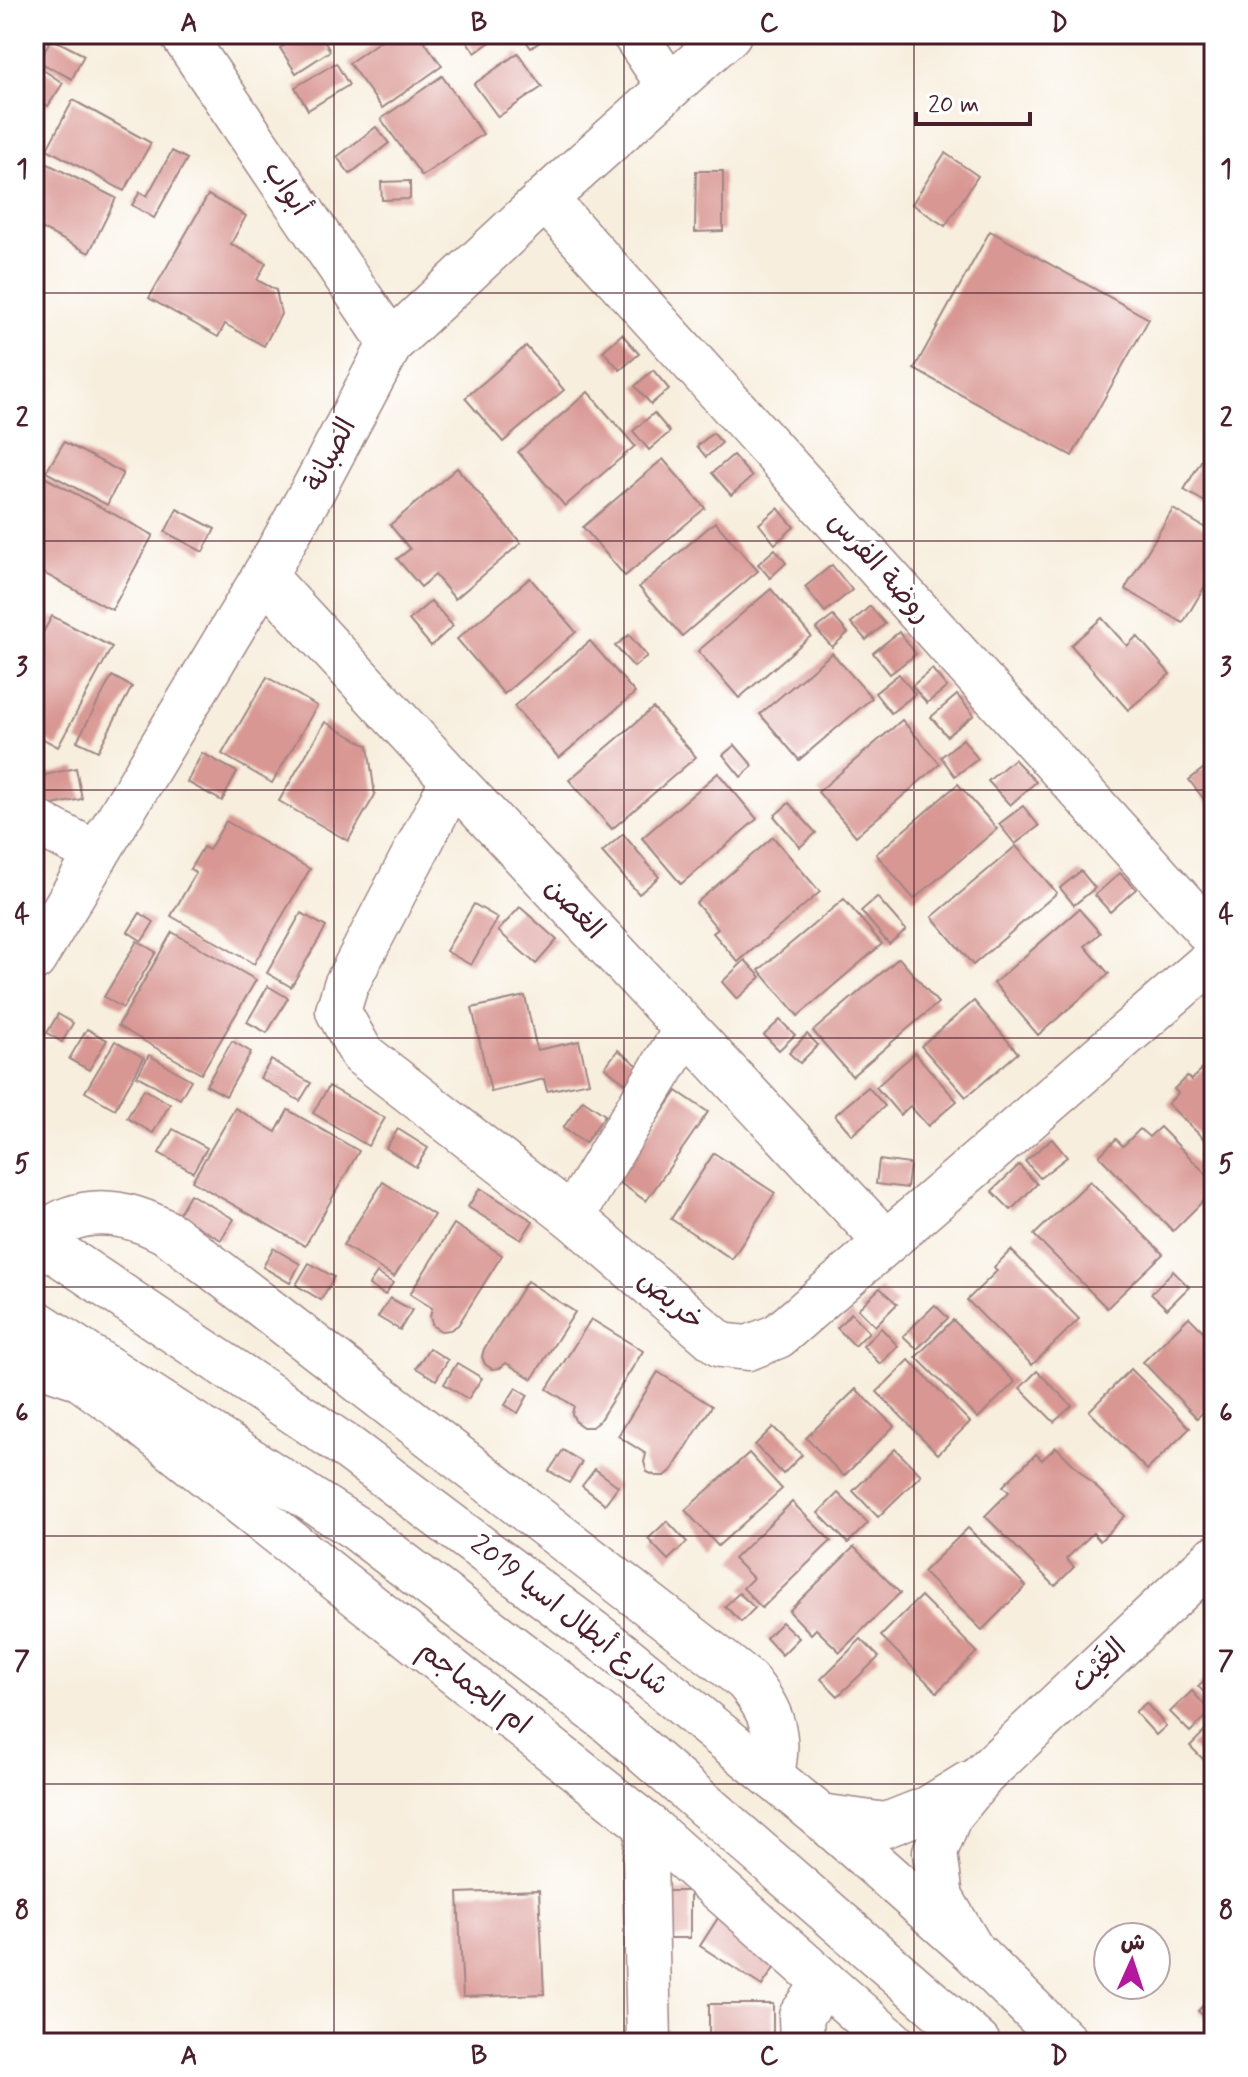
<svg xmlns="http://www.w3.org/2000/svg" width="1248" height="2077" viewBox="0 0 1248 2077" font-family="Mynerve,'Playpen Sans Arabic',sans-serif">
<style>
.building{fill:#d99793}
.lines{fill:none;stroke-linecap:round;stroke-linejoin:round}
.minor-casing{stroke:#a08684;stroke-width:47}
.major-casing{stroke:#a08684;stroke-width:47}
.minor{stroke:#fff;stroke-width:44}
.major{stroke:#fff;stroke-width:44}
.grid{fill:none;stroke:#4a1f2b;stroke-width:2;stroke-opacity:0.55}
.labels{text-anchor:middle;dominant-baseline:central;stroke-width:7;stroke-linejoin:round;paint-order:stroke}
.street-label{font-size:28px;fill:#4a1f2b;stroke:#fff}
.neatline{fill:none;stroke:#4a1f2b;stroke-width:3}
.grid-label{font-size:26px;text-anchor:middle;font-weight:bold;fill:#4a1f2b}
</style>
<rect width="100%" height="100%" fill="#fff"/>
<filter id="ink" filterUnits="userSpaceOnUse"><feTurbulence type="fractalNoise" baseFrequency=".0125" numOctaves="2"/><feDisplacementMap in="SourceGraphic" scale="16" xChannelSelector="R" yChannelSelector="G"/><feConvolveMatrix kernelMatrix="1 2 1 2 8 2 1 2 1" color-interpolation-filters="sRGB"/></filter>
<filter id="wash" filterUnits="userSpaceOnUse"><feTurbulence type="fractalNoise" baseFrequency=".006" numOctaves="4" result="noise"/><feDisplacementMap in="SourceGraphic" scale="32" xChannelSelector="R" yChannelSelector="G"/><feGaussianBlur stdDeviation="1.8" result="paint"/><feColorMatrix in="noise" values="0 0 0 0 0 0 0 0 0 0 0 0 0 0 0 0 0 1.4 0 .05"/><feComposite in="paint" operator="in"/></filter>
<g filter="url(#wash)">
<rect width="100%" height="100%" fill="#f7eedd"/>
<g id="blocks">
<g class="building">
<polygon points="302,34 320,34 330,51 296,73 280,48"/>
<polygon points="390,34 419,34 442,66 382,108 349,63"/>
<polygon points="462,34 501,34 475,53"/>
<polygon points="521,34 551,34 531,48"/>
<polygon points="51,38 84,55 72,79 39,62"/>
<polygon points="518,53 542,87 498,117 474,84"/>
<polygon points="336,63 349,85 308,110 295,87"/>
<polygon points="34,64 63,83 48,106 34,97"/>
<polygon points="442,76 483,134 422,176 381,119"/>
<polygon points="73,100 151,143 124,191 47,149"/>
<polygon points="376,127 389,143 350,174 337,157"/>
<polygon points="172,151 187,159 154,218 132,205 140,192 147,196"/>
<polygon points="945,153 978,176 945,226 912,204"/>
<polygon points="42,161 116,198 89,253 34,225 34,177"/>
<polygon points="696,171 723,171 723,231 695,232"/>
<polygon points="410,181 410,199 382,200 381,182"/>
<polygon points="208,195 246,216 231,244 266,263 257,280 276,290 281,314 264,346 225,324 218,337 149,298"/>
<polygon points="990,231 1149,319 1072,456 914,369"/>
<polygon points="622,334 639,354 620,370 603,351"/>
<polygon points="526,346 564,390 503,442 465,398"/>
<polygon points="653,370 669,389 651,404 635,386"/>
<polygon points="588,392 635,446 565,506 518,452"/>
<polygon points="654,413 670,432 649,450 633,431"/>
<polygon points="713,433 722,443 706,457 697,446"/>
<polygon points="1214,439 1214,507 1184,490"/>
<polygon points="64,442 123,473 107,505 46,472"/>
<polygon points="733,455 752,477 731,495 712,473"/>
<polygon points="663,459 705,508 625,576 583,527"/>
<polygon points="457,468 521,543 455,599 435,575 421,587 397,559 410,549 390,525"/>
<polygon points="44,477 153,535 112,610 34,568 34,495"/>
<polygon points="778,508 794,527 775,544 759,524"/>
<polygon points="177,509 215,529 203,552 165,532"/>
<polygon points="1173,509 1214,533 1214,571 1183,623 1125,589"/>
<polygon points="715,522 758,571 682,636 639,587"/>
<polygon points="775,549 786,563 770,578 758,564"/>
<polygon points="832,565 852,590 825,612 805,587"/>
<polygon points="530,578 576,632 504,694 457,639"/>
<polygon points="771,589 811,636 739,698 698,651"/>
<polygon points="431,601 453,626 431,646 409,620"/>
<polygon points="870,606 885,624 866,640 851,623"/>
<polygon points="52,616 112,647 58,747 34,734 34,649"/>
<polygon points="833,616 848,633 832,647 816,629"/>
<polygon points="1102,618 1127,646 1137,636 1170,674 1128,710 1071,645"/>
<polygon points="899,632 916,654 890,674 873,653"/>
<polygon points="629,635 647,656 634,667 615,646"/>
<polygon points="590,641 635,693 559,758 514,706"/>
<polygon points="832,653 872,698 799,760 760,714"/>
<polygon points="932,669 947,687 927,703 912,686"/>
<polygon points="899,674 915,694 891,713 875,693"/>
<polygon points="112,676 132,687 98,751 77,741"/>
<polygon points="267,677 317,706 272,783 222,754"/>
<polygon points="957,695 974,715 947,736 931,717"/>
<polygon points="653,708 696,757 612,829 569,780"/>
<polygon points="902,720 940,764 856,836 818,792"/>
<polygon points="325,722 368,746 375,795 348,841 279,801"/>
<polygon points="963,739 978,759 955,776 941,757"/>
<polygon points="735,745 753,766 741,777 723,755"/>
<polygon points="202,753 237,772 222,801 187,782"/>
<polygon points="1014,759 1036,782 1010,805 988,781"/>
<polygon points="1214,760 1214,812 1189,780"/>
<polygon points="76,768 82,799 47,806 40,776"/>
<polygon points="718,773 757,819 681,884 642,838"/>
<polygon points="958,784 997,829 914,899 876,854"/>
<polygon points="789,803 816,833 800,847 774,816"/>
<polygon points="1023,806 1039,826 1015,844 999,824"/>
<polygon points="226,821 310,869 254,964 171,916 196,873 190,869 203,847 209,850"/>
<polygon points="623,834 659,877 639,894 602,852"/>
<polygon points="773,837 820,892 738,962 713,933 718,929 696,903"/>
<polygon points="1016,846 1057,893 973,965 932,917"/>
<polygon points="1081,871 1095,888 1074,905 1060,888"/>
<polygon points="1120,873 1136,889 1110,912 1095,895"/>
<polygon points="877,897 906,930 889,944 861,911"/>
<polygon points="844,899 882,944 798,1016 759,970"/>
<polygon points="474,904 498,918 471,965 446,951"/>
<polygon points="520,907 557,940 536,964 498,931"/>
<polygon points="1079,909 1100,933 1085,946 1109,974 1038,1035 994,983"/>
<polygon points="140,913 154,922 142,941 128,932"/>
<polygon points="301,913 326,927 291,987 267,973"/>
<polygon points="172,932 256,980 201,1074 118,1026"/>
<polygon points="137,941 156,952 123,1008 104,997"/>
<polygon points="899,958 938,1003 852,1076 813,1031"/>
<polygon points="745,960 761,977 737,999 722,982"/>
<polygon points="268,986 288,998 267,1033 247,1022"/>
<polygon points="525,996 537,1050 579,1041 589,1082 547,1091 544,1079 491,1092 472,1008"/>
<polygon points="974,1001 1018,1053 966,1097 921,1046"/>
<polygon points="58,1014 73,1023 62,1042 47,1033"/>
<polygon points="780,1020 795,1035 779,1050 764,1035"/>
<polygon points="87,1029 107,1040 89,1070 69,1059"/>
<polygon points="807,1034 818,1045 800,1063 789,1053"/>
<polygon points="115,1041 144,1058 115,1109 85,1092"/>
<polygon points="232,1041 251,1052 226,1096 206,1085"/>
<polygon points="618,1050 641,1068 628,1085 605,1067"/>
<polygon points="915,1053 957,1101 928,1126 910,1106 900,1115 876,1087"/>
<polygon points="149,1055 191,1080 180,1099 137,1076"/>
<polygon points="271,1060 311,1083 300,1101 260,1078"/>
<polygon points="1208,1063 1214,1069 1214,1149 1168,1104 1178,1093 1174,1089 1187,1076 1191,1080"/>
<polygon points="329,1086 385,1118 368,1146 313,1113"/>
<polygon points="868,1087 885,1106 852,1135 835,1115"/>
<polygon points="144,1089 170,1104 153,1133 127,1118"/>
<polygon points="677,1091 708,1112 646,1201 616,1180"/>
<polygon points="583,1100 605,1115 585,1143 563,1128"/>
<polygon points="235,1108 276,1132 288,1110 359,1151 305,1246 192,1181"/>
<polygon points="1160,1127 1214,1182 1214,1190 1173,1231 1099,1156 1116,1139 1123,1146 1140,1129 1149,1137"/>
<polygon points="173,1129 207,1148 193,1172 159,1153"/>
<polygon points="398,1129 428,1148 416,1167 386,1148"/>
<polygon points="1052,1139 1067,1157 1040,1178 1025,1161"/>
<polygon points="714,1153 775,1193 732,1259 671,1219"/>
<polygon points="879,1160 910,1164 907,1188 876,1184"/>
<polygon points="1019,1165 1037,1184 1011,1210 992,1191"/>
<polygon points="1090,1181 1163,1254 1107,1308 1034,1235"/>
<polygon points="383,1182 434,1215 394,1277 343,1245"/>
<polygon points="480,1188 533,1221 521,1240 468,1207"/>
<polygon points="190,1194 234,1219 221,1240 178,1215"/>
<polygon points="454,1224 502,1255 458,1325 450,1330 441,1331 433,1326 430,1317 432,1308 410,1294"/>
<polygon points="273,1248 300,1264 290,1283 263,1267"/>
<polygon points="1011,1250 1079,1319 1032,1365 967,1300 997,1271 994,1267"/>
<polygon points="309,1263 334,1277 321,1300 296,1285"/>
<polygon points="1173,1271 1189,1287 1167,1309 1151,1294"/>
<polygon points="377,1273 393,1283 385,1295 369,1285"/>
<polygon points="527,1281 575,1312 532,1379 506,1363 500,1368 492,1369 485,1364 482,1357 484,1349"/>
<polygon points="880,1288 897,1304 875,1326 858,1309"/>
<polygon points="390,1298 412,1310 400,1330 378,1317"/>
<polygon points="935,1305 948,1318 917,1349 903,1336"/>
<polygon points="851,1313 869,1332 855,1346 837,1328"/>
<polygon points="1189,1317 1214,1342 1214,1402 1197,1418 1143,1362"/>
<polygon points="591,1319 643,1351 599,1421 592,1427 583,1427 576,1422 572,1414 574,1406 547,1389"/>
<polygon points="953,1320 1015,1382 978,1418 916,1357"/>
<polygon points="881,1328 898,1346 880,1364 863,1346"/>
<polygon points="429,1348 448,1360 436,1380 416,1368"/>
<polygon points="909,1360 970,1422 938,1454 877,1392"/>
<polygon points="457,1363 482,1378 468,1399 444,1384"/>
<polygon points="1131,1369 1190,1428 1147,1470 1089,1411"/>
<polygon points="1037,1371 1072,1406 1054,1422 1020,1388"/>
<polygon points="658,1372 712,1406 672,1470 665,1476 656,1476 647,1472 644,1462 646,1454 618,1436"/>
<polygon points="516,1388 528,1395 518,1413 505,1405"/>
<polygon points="856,1389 894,1426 844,1476 806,1438"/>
<polygon points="773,1427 802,1455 783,1474 755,1445"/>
<polygon points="1056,1447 1125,1516 1100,1541 1093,1533 1066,1559 1074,1567 1055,1586 985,1516 1009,1492 1003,1486 1036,1454 1042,1460"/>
<polygon points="895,1449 921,1475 878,1517 853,1491"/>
<polygon points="563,1450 582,1462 569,1483 549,1471"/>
<polygon points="749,1453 782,1489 718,1546 685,1510"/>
<polygon points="595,1469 618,1486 605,1504 582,1486"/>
<polygon points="838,1493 868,1523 848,1543 818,1513"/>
<polygon points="792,1502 831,1541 762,1608 743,1588 753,1578 734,1559"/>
<polygon points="667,1521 687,1542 668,1560 648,1539"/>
<polygon points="968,1528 1026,1586 982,1630 923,1572"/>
<polygon points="854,1547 900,1593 840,1652 816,1629 811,1634 789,1611"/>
<polygon points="739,1593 755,1608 741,1622 725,1606"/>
<polygon points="921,1596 977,1652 937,1692 881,1636"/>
<polygon points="782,1622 799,1638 782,1655 766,1638"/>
<polygon points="861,1639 879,1657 838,1696 821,1679"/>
<polygon points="1214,1672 1214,1703 1198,1686"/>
<polygon points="1192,1691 1211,1712 1190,1732 1170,1712"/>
<polygon points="1146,1703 1166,1726 1156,1735 1135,1712"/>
<polygon points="1214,1722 1214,1770 1190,1746"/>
<polygon points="539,1890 544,1994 463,1997 458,1893"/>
<rect x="668" y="1891" width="22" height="47"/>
<polygon points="718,1918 780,1959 762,1986 700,1946"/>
<polygon points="1214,1993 1214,2025 1198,2011"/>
<rect x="709" y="2004" width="64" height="39"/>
</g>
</g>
</g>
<g filter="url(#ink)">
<use href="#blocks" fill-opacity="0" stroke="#a08684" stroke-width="2"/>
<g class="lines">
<defs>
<g id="minor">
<polyline points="182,34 391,343"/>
<polyline points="634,34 670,87"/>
<polyline points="545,199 1214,938"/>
<polyline points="264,576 453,780 885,1241"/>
<polyline points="453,780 346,985 338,1011 362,1054 572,1217 721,1345 748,1348 778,1336 1214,958"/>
<polyline points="34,821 97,854"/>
<polyline points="34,959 264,576 313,490 391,343 545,199 729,34"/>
<polyline points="572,1217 686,1029"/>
<path d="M36,1238C47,1232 58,1223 69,1219C104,1206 140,1217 171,1235L746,1680C772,1710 782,1737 771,1776"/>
<polyline points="34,1362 78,1377 124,1410 649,1827 893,2043"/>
<polyline points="820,1816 886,1825 929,1808 968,1784"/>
<polyline points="969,1945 941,1898 935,1852 949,1817 983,1775 1214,1558"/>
<polyline points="649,2043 645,1857 649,1827"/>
<polyline points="802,2043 801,2016 825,1983"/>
</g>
<g id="major">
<polyline points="34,1237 351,1450 620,1653 820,1816 972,1950 1066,2043"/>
<polyline points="34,1321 357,1529 606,1719 978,2043"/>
</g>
</defs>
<use href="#minor" class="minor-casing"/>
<use href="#major" class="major-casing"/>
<use href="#minor" class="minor"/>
<use href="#major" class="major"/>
</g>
</g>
<path class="grid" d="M334,34V2043M624,34V2043M914,34V2043M34,293H1214M34,541H1214M34,790H1214M34,1038H1214M34,1287H1214M34,1536H1214M34,1784H1214"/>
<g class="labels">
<g class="street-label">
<text transform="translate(286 189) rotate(56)">أبواب</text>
<text transform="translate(331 455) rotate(-62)">الصبانة</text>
<text transform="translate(879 568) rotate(48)">روضة الفرس</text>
<text transform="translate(574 909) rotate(47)">الغصن</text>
<text transform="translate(670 1301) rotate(40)">خريص</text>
<text transform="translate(569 1616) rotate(38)">شارع أبطال اسيا 2019</text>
<text transform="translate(1099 1666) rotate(-43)">الغَيْث</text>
<text transform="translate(474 1688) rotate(38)">ام الجماجم</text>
</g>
</g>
<rect width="1248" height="2077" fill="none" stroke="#fff" stroke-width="88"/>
<g transform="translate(1132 1961) rotate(3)"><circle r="38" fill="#ffffff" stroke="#b7a5aa" stroke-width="2"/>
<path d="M0-6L14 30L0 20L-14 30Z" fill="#b5179e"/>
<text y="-12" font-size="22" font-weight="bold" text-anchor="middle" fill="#4a1f2b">ش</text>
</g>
<path d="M916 112v12h114v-12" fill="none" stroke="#4a1f2b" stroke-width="4"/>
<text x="928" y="112" font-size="24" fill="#4a1f2b" stroke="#ffffff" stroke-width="6" paint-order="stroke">20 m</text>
<rect x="44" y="44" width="1160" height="1989" class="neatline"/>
<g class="grid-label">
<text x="189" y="31">A</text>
<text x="479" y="31">B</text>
<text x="769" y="31">C</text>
<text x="1059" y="31">D</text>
<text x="22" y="177">1</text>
<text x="1226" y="177">1</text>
<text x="22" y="426">2</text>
<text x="1226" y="426">2</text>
<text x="22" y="675">3</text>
<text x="1226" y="675">3</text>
<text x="22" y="923">4</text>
<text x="1226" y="923">4</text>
<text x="22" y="1172">5</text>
<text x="1226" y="1172">5</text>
<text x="22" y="1421">6</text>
<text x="1226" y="1421">6</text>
<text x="22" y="1669">7</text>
<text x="1226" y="1669">7</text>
<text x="22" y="1918">8</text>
<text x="1226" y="1918">8</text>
<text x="189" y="2064">A</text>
<text x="479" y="2064">B</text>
<text x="769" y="2064">C</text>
<text x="1059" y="2064">D</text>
</g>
</svg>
